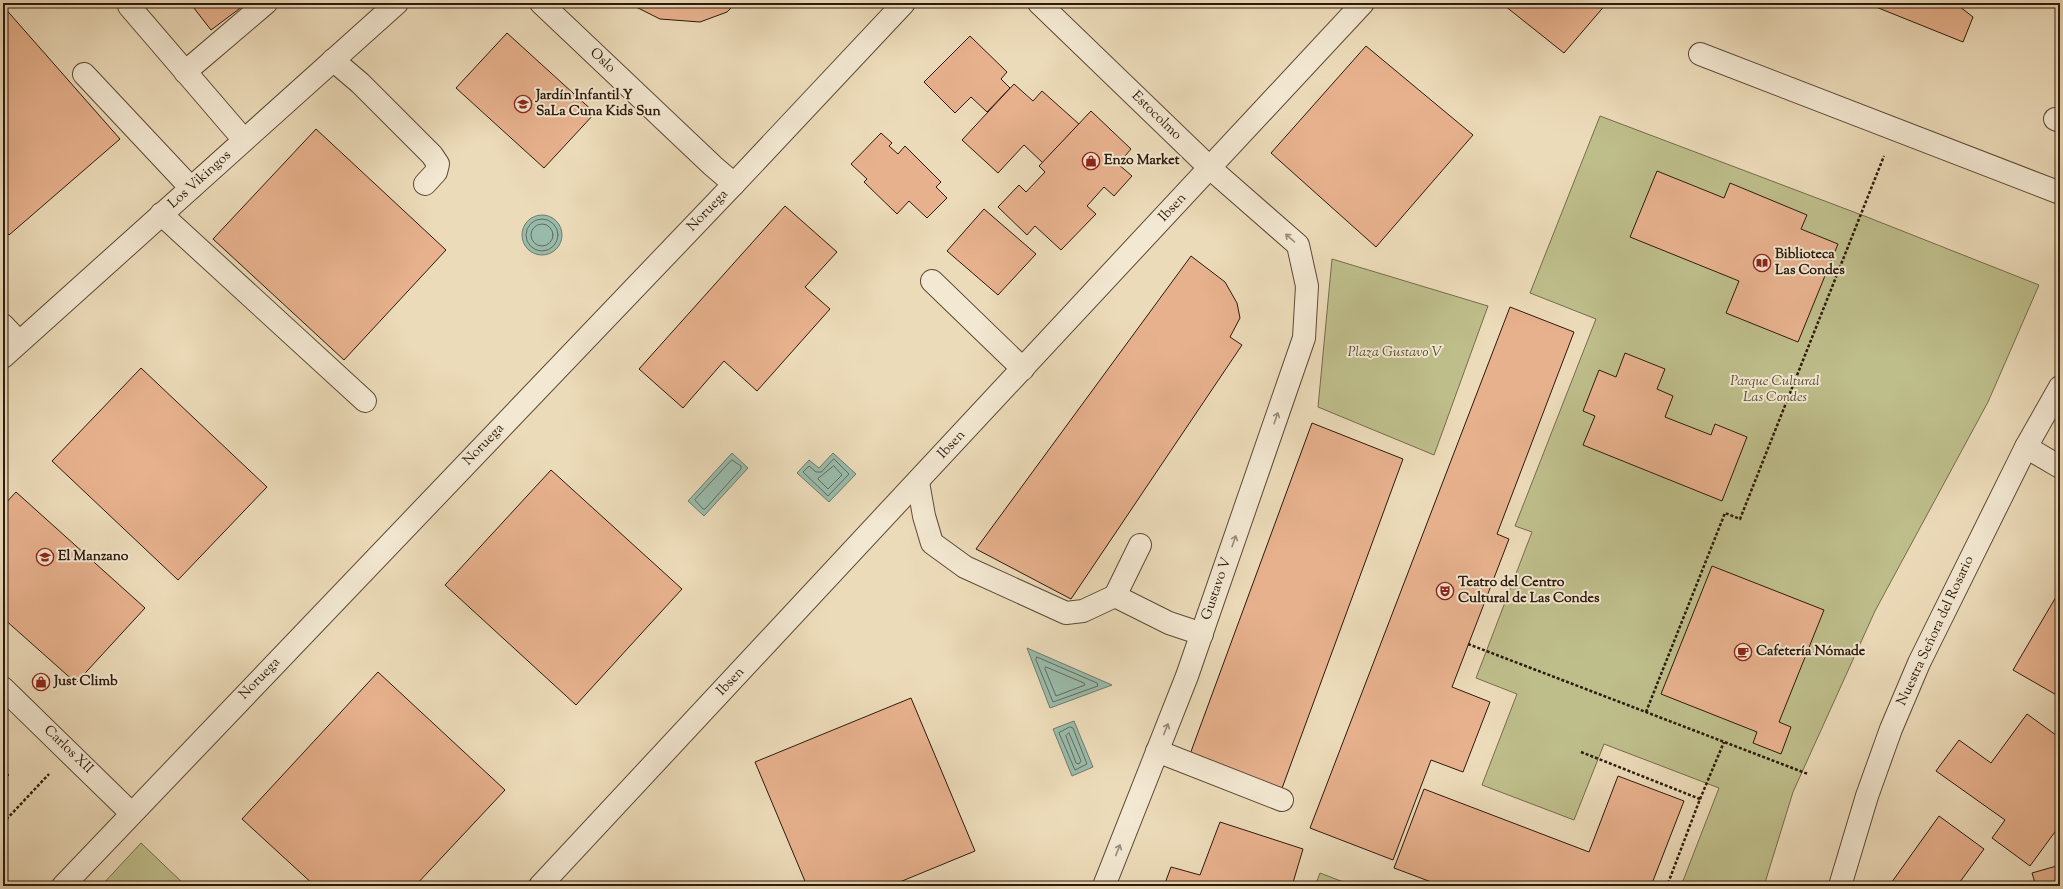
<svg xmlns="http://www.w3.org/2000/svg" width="2063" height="889" viewBox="0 0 2063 889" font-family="'Sorts Mill Goudy',serif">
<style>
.green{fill:#bebe8b;stroke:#766c4c}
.water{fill:#99bbab;stroke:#6e7b6b}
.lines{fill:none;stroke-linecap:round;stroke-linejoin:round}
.shore{stroke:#646a5c;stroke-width:1}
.building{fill:#e7b18d;stroke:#2e1a0c}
.minor-casing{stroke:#5e4a37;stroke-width:24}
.path{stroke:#2e1a0c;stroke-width:2.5;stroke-dasharray:3 2;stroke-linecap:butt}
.minor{stroke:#f3e8d2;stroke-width:22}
.oneway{stroke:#9a8b79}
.labels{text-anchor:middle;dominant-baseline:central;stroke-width:4;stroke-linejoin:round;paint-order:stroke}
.street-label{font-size:14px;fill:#2e1a0c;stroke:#f3e8d2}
.poi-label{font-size:14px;font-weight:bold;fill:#2e1a0c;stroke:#f3e8d2;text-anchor:start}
.park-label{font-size:14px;font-style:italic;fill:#594b32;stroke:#f3e8d2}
</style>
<rect width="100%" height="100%" fill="#ecdbb9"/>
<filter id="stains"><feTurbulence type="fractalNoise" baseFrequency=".005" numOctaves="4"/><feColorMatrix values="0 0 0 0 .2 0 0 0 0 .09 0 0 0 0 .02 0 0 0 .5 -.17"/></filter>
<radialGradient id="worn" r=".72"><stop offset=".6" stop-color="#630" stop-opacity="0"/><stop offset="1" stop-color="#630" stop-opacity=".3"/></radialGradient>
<g class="green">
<polygon points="1600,116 1867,217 2039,285 1988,402 1875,611 1793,792 1764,886 1681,886 1719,788 1604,744 1574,820 1482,785 1517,694 1476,678 1532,532 1515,526 1596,319 1530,293"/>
<polygon points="1332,259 1488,306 1434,455 1318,407"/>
<polygon points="141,843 186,886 101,886"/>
<polygon points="1320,873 1354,886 1315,886"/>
</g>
<g class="water">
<circle cx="542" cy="235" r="20"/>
<polygon points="732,453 748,468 704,516 688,501"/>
<polygon points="833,453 856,474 829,502 797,473 809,460 819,468"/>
<polygon points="1027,648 1112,685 1050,708"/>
<polygon points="1074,721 1093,767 1072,776 1053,729"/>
</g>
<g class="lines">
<g class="shore">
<circle cx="542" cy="235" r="16"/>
<circle cx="542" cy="235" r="11"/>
<polygon points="834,459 849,474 828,496 803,472 809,466 816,472 821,472"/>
<polygon points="732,460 741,466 741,469 705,509 703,509 695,500"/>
<polygon points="834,466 842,475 828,489 818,479"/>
<polygon points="1037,657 1097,683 1098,686 1053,702 1036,660"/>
<polygon points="1046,667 1084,683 1085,685 1056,696 1045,669"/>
<polygon points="1070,727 1073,728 1087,764 1075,770 1059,733"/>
<polygon points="1069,733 1081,761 1079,764 1076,763 1066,736"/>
</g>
</g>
<g class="building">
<polygon points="190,3 247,3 211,30"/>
<polygon points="628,3 736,3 727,12 700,22 660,19"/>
<polygon points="1507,3 1607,3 1564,53 1505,6"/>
<polygon points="1866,3 1955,3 1973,17 1963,42"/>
<polygon points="3,6 120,139 9,235 3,228"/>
<polygon points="507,33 595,113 544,168 456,88"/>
<polygon points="970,36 1007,72 1001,79 1010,88 987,112 971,97 955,113 924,82"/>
<polygon points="1366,46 1473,135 1376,247 1271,153"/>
<polygon points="1014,84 1033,101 1042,91 1079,124 1043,163 1024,145 998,173 962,140"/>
<polygon points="1091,111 1131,149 1118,164 1132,176 1114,196 1104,187 1087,206 1096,214 1061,250 1035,226 1027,235 998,207 1019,185 1026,192 1045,172 1039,166"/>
<polygon points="316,129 446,250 344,360 213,239"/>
<polygon points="881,133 892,143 889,146 898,154 905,146 941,182 936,187 947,198 927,218 909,201 897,214 864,182 867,179 851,164"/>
<polygon points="1657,171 1724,198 1730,183 1807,215 1801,229 1838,244 1798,342 1726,313 1739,281 1630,237"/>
<polygon points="785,206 837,252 805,287 830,309 757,391 724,361 683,408 639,369"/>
<polygon points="984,209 1036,254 998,295 947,251"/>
<polygon points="1191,256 1225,282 1237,303 1240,318 1230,337 1242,345 1071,599 976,549"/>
<polygon points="1510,307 1574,332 1497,534 1509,539 1452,687 1490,702 1463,772 1431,760 1393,860 1310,828"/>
<polygon points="1625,353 1665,369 1657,389 1673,396 1665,417 1711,435 1715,424 1747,437 1722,501 1583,445 1595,416 1583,411 1599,370 1616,377"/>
<polygon points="141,368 267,487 178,580 52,461"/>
<polygon points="1312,423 1403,459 1281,791 1189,757"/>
<polygon points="551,470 682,589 576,705 445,585"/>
<polygon points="16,492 145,608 76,683 3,618 3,506"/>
<polygon points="1712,566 1824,610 1779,722 1791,727 1781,754 1753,743 1757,732 1661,694"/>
<polygon points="2060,590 2060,697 2013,670"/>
<polygon points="378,672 505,790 415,886 315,886 242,819"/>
<polygon points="911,698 975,851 890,886 807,886 755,762"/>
<polygon points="2027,714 2060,738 2060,825 2030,866 1992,838 2005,820 1936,771 1959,740 1991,763"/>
<polygon points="3,770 9,775 3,781"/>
<polygon points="1618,776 1684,801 1651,886 1442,886 1394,868 1424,789 1589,852"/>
<polygon points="1939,816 1984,849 1957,886 1889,886"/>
<polygon points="1220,822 1303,849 1292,886 1164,886 1171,867 1200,875"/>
<polygon points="2060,865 2060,886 2036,886 2032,873"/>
</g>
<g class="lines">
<defs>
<g id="minor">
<polyline points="541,3 713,166 734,184"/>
<polyline points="1039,3 1210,168 1298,245 1307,286 1304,338 1187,676 1104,886"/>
<polyline points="129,6 244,140"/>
<polyline points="1700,54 2060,193"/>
<polyline points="333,60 360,83 432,155 438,164 436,172 425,184"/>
<polyline points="185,72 266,3"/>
<polyline points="84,74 191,188"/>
<polyline points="2055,119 2060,121"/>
<polyline points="161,214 365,401"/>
<polyline points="932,281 1023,369"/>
<polyline points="3,325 19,342"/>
<polyline points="3,357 397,3"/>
<polyline points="2026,447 2060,467"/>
<polyline points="918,482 924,516 932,543 965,567 1066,613 1083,611 1115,596 1140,545"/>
<polyline points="1115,596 1169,623 1202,634"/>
<polyline points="3,688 131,813"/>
<polyline points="1157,751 1282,800"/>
<polyline points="63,886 734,184 904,3"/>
<polyline points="540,886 1363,3"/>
<polyline points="1840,886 1867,796 1891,729 1919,663 2026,447 2060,387"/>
</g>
</defs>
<use href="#minor" class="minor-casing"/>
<g class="path">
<polyline points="1468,644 1808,774"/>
<polyline points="1646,712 1725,513 1740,519 1884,156"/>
<polyline points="1581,752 1700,799 1667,886"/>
<polyline points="1700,799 1724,742"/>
<polyline points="3,823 49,774"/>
</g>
<use href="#minor" class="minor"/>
</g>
<defs><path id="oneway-shaft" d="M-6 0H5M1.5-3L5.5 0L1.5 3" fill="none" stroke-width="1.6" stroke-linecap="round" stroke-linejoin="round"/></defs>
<g class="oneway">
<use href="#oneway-shaft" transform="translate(1290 238) rotate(-139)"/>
<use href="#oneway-shaft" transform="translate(1276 418) rotate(-71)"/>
<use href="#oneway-shaft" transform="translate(1234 541) rotate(-71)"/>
<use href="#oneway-shaft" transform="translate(1166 729) rotate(-68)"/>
<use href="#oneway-shaft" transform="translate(1118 850) rotate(-68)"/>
</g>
<defs>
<symbol id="school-ring" viewBox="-11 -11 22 22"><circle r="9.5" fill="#f3e8d2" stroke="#8f2418" stroke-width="1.5"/><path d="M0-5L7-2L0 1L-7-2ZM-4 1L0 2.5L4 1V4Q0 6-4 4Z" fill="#8f2418"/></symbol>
<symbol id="shop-ring" viewBox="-11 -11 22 22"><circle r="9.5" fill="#f3e8d2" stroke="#8f2418" stroke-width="1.5"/><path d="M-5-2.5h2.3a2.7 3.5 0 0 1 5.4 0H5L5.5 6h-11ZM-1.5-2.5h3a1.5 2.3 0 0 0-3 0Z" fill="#8f2418"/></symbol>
<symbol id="library-ring" viewBox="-11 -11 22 22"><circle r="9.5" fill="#f3e8d2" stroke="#8f2418" stroke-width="1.5"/><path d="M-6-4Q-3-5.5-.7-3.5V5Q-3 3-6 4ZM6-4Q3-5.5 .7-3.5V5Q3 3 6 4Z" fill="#8f2418"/></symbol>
<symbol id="theatre-ring" viewBox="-11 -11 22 22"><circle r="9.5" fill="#f3e8d2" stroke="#8f2418" stroke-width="1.5"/><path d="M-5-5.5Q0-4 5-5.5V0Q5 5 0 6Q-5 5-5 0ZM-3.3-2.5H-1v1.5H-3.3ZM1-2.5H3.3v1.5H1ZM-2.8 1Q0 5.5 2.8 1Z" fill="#8f2418"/></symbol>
<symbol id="cafe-ring" viewBox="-11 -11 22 22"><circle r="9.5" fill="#f3e8d2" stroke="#8f2418" stroke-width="1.5"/><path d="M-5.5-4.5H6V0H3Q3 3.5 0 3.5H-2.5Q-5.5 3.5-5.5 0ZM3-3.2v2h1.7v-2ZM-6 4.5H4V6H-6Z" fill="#8f2418"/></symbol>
</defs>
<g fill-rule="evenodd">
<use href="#school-ring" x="513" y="94" width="20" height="20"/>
<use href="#shop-ring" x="1081" y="151" width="20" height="20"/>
<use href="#library-ring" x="1752" y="253" width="20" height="20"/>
<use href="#school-ring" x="35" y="547" width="20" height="20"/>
<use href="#theatre-ring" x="1435" y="581" width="20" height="20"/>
<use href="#cafe-ring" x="1733" y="642" width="20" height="20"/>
<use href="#shop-ring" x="31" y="672" width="20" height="20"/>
</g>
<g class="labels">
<g class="street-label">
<text transform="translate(602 61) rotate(43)">Oslo</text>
<text transform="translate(1156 116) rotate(44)">Estocolmo</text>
<text transform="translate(200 180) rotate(-42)">Los Vikingos</text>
<text transform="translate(1173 208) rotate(-47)">Ibsen</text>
<text transform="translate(708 211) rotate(-46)">Noruega</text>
<text transform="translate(484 445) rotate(-46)">Noruega</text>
<text transform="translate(952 445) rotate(-47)">Ibsen</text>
<text transform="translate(1217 589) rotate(-71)">Gustavo V</text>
<text transform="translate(1936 631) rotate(-65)">Nuestra Señora del Rosario</text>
<text transform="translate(260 679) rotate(-46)">Noruega</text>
<text transform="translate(731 682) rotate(-47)">Ibsen</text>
<text transform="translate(68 750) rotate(44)">Carlos XII</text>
</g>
<g class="poi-label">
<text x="536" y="96">Jardín Infantil Y<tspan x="536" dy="16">SaLa Cuna Kids Sun</tspan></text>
<text x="1104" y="161">Enzo Market</text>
<text x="1775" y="255">Biblioteca<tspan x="1775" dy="16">Las Condes</tspan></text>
<text x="58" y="557">El Manzano</text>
<text x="1458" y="583">Teatro del Centro<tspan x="1458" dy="16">Cultural de Las Condes</tspan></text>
<text x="1756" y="652">Cafetería Nómade</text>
<text x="54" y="682">Just Climb</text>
</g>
<g class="park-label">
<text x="1395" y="353">Plaza Gustavo V</text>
<text x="1775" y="382">Parque Cultural<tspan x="1775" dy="16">Las Condes</tspan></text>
</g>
</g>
<rect width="2063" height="889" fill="none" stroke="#ecdbb9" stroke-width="16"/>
<rect x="4" y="4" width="2055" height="881" fill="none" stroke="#2e1a0c" stroke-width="2"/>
<rect x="8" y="8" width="2047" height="873" fill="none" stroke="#2e1a0c"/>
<rect width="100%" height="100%" filter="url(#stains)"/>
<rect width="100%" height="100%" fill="url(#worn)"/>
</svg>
